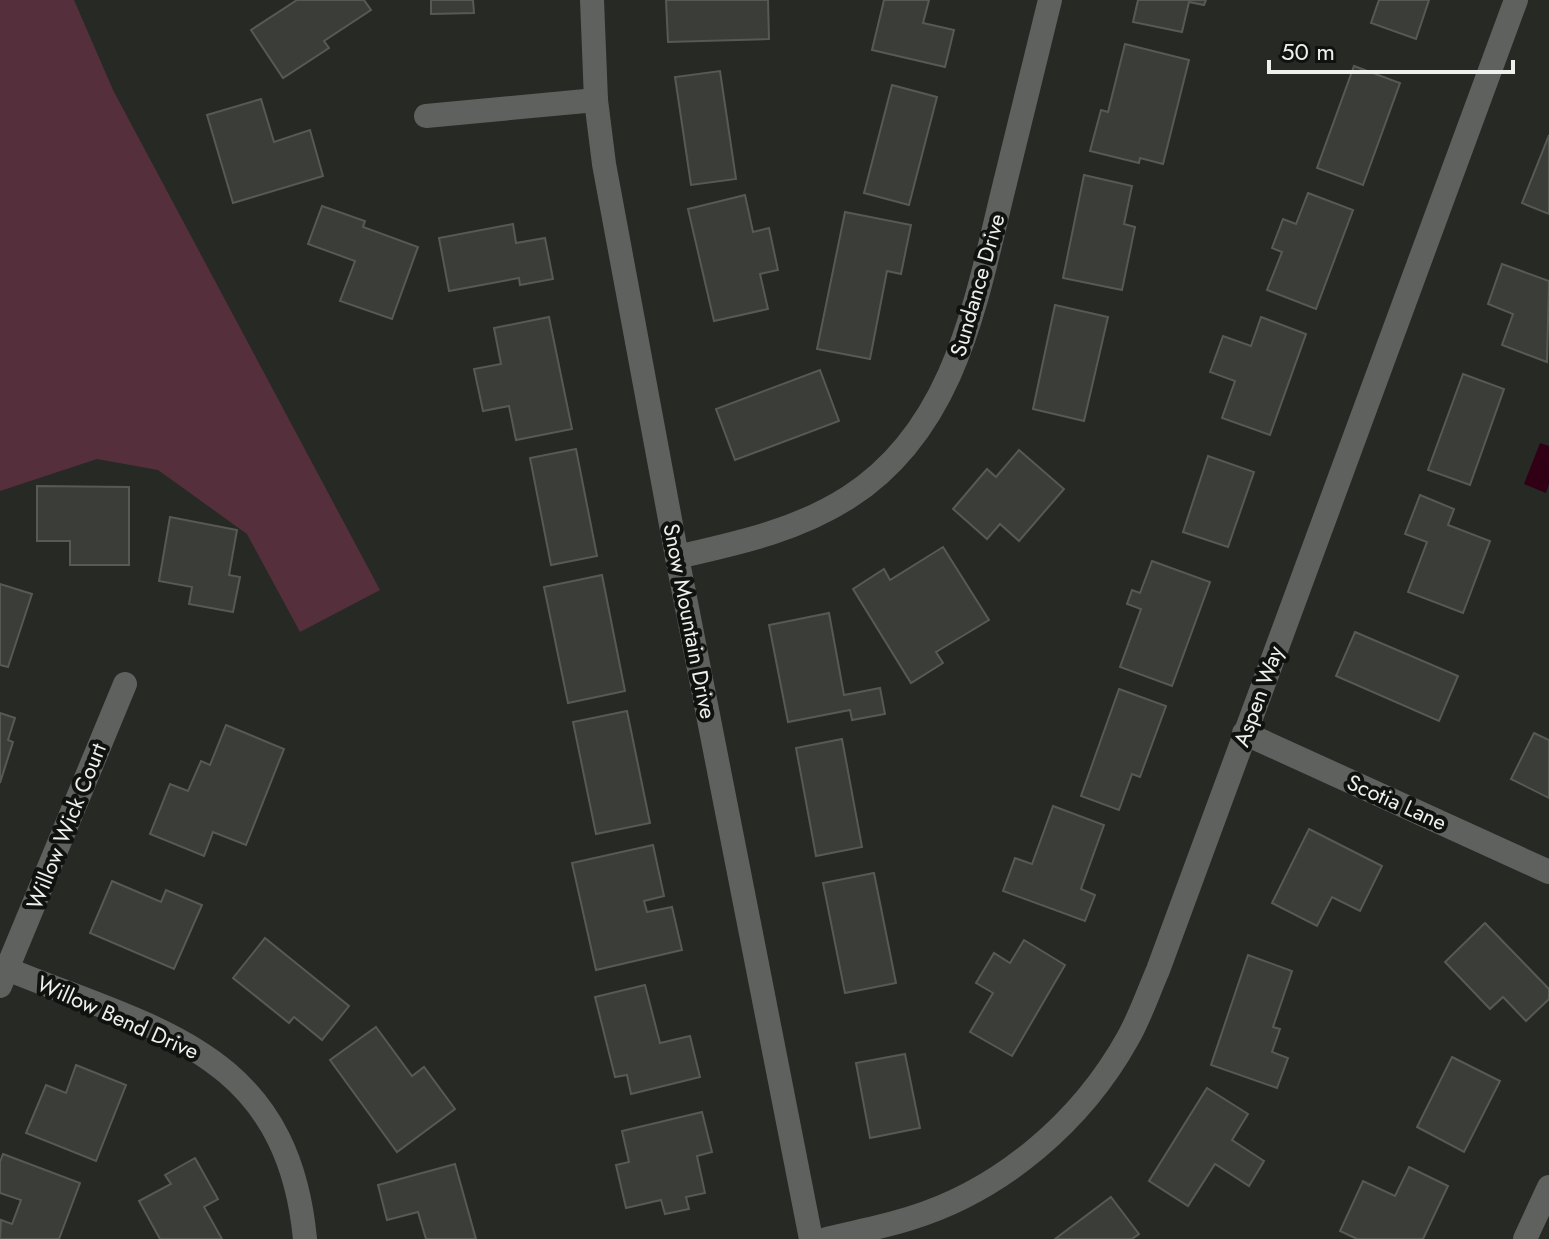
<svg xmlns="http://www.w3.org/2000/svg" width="1549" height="1239" viewBox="0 0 1549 1239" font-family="Jost,sans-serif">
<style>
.green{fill:#55303c}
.water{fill:#310015}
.building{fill:#3b3e38;stroke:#575a54;stroke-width:2}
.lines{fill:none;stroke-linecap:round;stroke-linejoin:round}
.minor{stroke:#5f615e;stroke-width:24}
.labels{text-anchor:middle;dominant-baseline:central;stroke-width:8;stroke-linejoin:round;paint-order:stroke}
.street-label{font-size:22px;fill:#eef0ec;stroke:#10120f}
</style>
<rect width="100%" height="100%" fill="#262924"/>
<polygon class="green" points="0,0 74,0 113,90 380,590 300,632 247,534 158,470 97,459 0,491"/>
<polygon class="water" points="1540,443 1549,446 1549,484 1546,493 1524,484"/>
<g class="building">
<polygon points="297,0 364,0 371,10 324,41 329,48 283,78 251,30"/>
<polygon points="431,0 473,0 474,13 431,14"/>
<polygon points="666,0 768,0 769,39 668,42"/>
<polygon points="884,0 929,0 923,23 954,30 945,67 872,50"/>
<polygon points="1138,0 1206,0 1204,5 1189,2 1182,32 1133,22"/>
<polygon points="1379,0 1429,0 1416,39 1371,23"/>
<polygon points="1125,44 1189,60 1163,164 1140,158 1139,163 1090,151 1101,110 1108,112"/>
<polygon points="1354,66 1400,83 1363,185 1317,168"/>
<polygon points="720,71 736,179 691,185 675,77"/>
<polygon points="892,85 937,97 909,205 864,193"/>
<polygon points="261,99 274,142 310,130 323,176 233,203 207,115"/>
<polygon points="1549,135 1549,214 1522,203"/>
<polygon points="1084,175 1132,186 1124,224 1135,227 1122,290 1063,278"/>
<polygon points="1308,193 1353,210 1316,309 1267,290 1282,252 1272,248 1283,219 1296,224"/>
<polygon points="745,195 753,232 769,228 778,270 760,274 768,309 714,321 688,209"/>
<polygon points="322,206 365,221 363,227 418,247 392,319 340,301 355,261 308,244"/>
<polygon points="845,212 911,225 901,274 887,271 870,359 817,349"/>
<polygon points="513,224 516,243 545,238 553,279 520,285 519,278 449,291 439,238"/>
<polygon points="1502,264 1549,281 1547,362 1502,345 1513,314 1488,304"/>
<polygon points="1055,305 1108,317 1084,421 1033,409"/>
<polygon points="549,317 572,429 516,440 509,406 483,411 474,369 501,364 494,328"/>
<polygon points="1261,317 1306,334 1270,435 1222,418 1235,381 1210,372 1223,336 1251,346"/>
<polygon points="820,370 839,421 735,460 716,409"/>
<polygon points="1463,374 1504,389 1470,485 1428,470"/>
<polygon points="576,449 597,556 551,565 530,458"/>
<polygon points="1019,450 1064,489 1019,541 1000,524 987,539 953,509 987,469 996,477"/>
<polygon points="1208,456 1254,472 1228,547 1183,532"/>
<polygon points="37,486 129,487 129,565 70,565 70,541 37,541"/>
<polygon points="1420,495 1454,509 1448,525 1490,541 1463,613 1408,592 1427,542 1405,534"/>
<polygon points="170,517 237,530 229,575 240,577 233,612 189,604 192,587 159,581"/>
<polygon points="943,547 989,620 936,652 943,663 911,683 853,589 884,569 890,580"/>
<polygon points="1152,561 1210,582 1172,686 1120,667 1141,609 1127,604 1132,590 1140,593"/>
<polygon points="602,575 625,691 568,703 544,587"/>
<polygon points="0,584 32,594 8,667 0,665"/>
<polygon points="829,613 844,695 880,688 885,714 852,720 850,710 788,722 769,625"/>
<polygon points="1355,632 1458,676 1439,721 1336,676"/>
<polygon points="1119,689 1166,706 1140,777 1132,774 1119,810 1081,796"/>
<polygon points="627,711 650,823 596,834 573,722"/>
<polygon points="0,713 15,718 8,740 13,742 0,783"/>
<polygon points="226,725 284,749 246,845 213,832 204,856 150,834 170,784 188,791 201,761 210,765"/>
<polygon points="1534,733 1549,740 1549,798 1511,779"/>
<polygon points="842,739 862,847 816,856 796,748"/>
<polygon points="1053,806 1104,825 1081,889 1095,895 1085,921 1003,891 1015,858 1032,864"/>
<polygon points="1309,829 1382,866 1360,911 1332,897 1317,926 1272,903"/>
<polygon points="653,845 664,896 644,901 647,912 672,907 682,950 596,970 572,863"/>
<polygon points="874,873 896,983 845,993 823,883"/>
<polygon points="112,881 161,902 166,890 202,905 174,969 90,933"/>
<polygon points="1485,923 1549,989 1549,999 1526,1021 1503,997 1490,1009 1445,962"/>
<polygon points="265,938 349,1006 322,1040 294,1017 289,1023 233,978"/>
<polygon points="1024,940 1065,965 1012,1056 970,1032 993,993 976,983 994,953 1010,963"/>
<polygon points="1248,955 1292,971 1273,1027 1280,1029 1272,1052 1288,1058 1277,1088 1211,1065"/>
<polygon points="645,985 660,1043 690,1036 700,1077 631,1094 627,1075 615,1077 595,997"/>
<polygon points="376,1027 412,1076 424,1067 455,1109 397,1152 330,1060"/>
<polygon points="905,1054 920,1128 870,1138 856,1063"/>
<polygon points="1452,1057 1500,1081 1464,1152 1417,1127"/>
<polygon points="76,1065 126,1085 96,1161 26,1133 46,1085 66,1093"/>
<polygon points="1207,1088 1248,1114 1232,1140 1264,1161 1249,1186 1215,1164 1188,1206 1149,1181"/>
<polygon points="702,1112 712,1152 697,1156 705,1193 686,1197 689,1209 665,1214 661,1200 626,1208 616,1165 629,1162 622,1131"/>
<polygon points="3,1154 80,1183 59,1239 0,1239 1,1220 12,1224 21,1200 0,1193 0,1162"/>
<polygon points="195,1158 218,1199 204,1207 222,1239 160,1239 139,1201 171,1184 165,1175"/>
<polygon points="455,1164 476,1239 426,1239 418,1212 387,1220 378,1185"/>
<polygon points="1409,1167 1448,1186 1423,1239 1357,1239 1340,1231 1363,1181 1395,1196"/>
<polygon points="1111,1197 1139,1234 1132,1239 1055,1239"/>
</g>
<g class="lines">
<g class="minor">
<polyline points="592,0 596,100 604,164 677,557 811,1239"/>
<polyline points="426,116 596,100"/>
<path d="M677,557C738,543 796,531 849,497C953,430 975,307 1002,195C1018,130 1034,65 1050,0"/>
<polyline points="1244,733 1549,872"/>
<path d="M7,969C155,1030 287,1050 305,1239"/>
<polyline points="0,986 125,684"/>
<path d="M827,1239C855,1232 883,1227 911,1218C1002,1190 1082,1121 1128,1038C1140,1017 1148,993 1158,970L1516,0"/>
<polyline points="1525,1239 1549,1187"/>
</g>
</g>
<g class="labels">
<g class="street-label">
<text transform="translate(977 285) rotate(-74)">Sundance Drive</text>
<text transform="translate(690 621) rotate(79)">Snow Mountain Drive</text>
<text transform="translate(1258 696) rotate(-70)">Aspen Way</text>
<text transform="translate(1397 802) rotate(24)">Scotia Lane</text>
<text transform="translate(66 826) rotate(-68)">Willow Wick Court</text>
<text transform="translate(118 1017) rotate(24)">Willow Bend Drive</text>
</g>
</g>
<path d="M1269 60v12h244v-12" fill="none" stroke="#eef0ec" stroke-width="4"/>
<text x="1281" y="60" font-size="24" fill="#eef0ec" stroke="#10120f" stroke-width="6" paint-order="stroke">50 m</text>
</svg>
